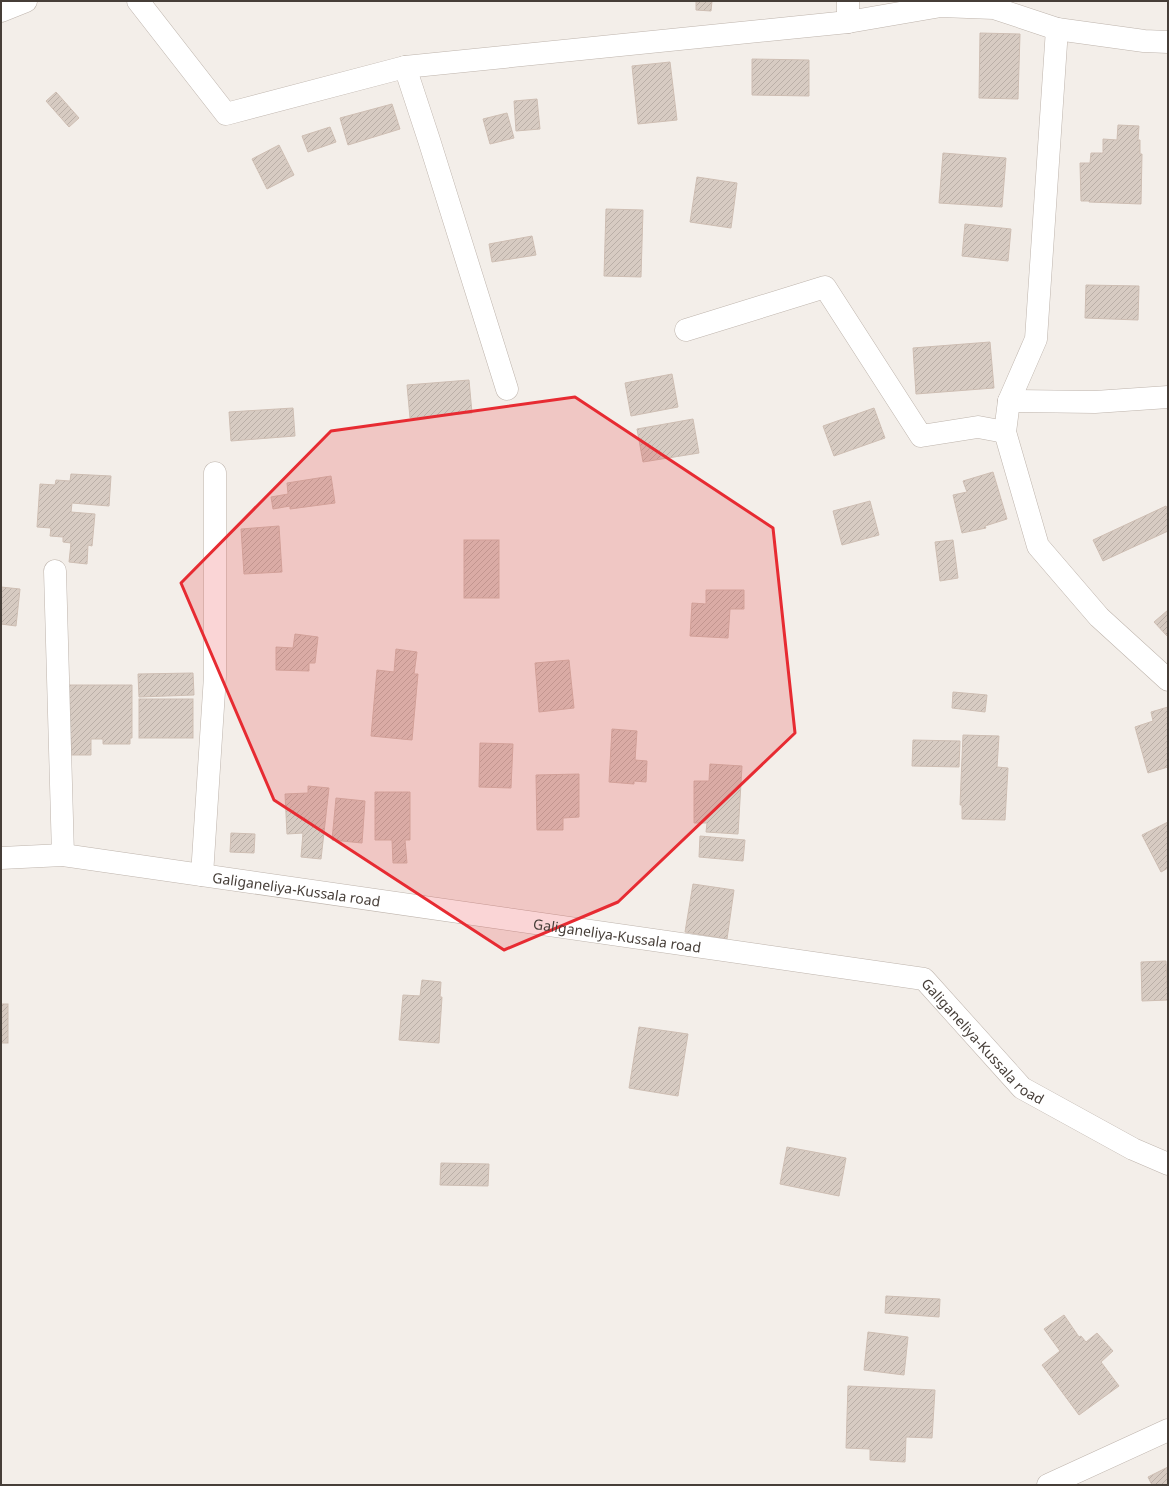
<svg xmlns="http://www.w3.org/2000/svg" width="1169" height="1486" viewBox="0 0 1169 1486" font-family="'Noto Sans',sans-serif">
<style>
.building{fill:url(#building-hatch);stroke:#cebeb3}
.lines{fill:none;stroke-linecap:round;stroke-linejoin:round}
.minor-casing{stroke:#beb4ac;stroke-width:23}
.minor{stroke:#fff;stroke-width:22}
.marked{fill:#e72b32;fill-opacity:0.2;stroke:#e72b32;stroke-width:3;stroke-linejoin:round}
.labels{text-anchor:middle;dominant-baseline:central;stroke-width:4;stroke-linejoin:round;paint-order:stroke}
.street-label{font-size:14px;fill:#463e38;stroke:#fff}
</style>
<defs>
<pattern id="building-hatch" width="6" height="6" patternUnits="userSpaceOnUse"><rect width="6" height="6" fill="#d7cbc2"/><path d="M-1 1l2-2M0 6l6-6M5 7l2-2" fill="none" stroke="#baafa7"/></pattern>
</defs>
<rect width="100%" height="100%" fill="#f3eee9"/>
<g class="building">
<polygon points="696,1 712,1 711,11 696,10"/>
<polygon points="980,33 1020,34 1018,99 979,98"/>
<polygon points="752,59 809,60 809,96 752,95"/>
<polygon points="670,62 677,120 638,124 632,66"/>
<polygon points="56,92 79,118 69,127 46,101"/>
<polygon points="537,99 540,129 516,131 514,101"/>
<polygon points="392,104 400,129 348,145 340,118"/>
<polygon points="507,113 514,138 490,144 483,119"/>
<polygon points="1118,125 1139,126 1138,140 1140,140 1140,154 1142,154 1141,204 1089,202 1089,201 1081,201 1080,163 1090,163 1091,153 1103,153 1103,139 1117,140"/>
<polygon points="330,127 336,142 308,152 302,136"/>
<polygon points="279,145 294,175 267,189 252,159"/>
<polygon points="943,153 1006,158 1002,207 939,203"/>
<polygon points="697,177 737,183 731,228 690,222"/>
<polygon points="606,209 643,210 641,277 604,276"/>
<polygon points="965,224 1011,229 1008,261 962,256"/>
<polygon points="532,236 536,255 492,262 489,244"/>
<polygon points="1086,285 1139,286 1138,320 1085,318"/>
<polygon points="990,342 994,388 916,394 913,348"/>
<polygon points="672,374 678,407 631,416 625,383"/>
<polygon points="469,380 472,413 410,418 407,385"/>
<polygon points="293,408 295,436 231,441 229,412"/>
<polygon points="874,408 885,438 834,456 823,426"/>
<polygon points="693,419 699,453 643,462 637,429"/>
<polygon points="993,472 1007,519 985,526 986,528 962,533 953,495 967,492 963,481"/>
<polygon points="71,474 111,476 109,506 72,503 71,512 95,514 92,546 88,545 87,564 69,562 71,543 63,542 63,537 50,536 51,528 37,527 40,484 55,485 56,480 70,481"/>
<polygon points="331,476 335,503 290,509 290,506 273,509 271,497 288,494 287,483"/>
<polygon points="870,501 879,535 842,545 833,511"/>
<polygon points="1166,506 1168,511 1168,531 1103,561 1093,540"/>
<polygon points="279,526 282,572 244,574 241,529"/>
<rect x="464" y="540" width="35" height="58"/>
<polygon points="953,540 958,578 940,581 935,542"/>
<polygon points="1,587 20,589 16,626 1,624"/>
<polygon points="706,590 744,590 744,609 730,609 728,638 690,636 692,603 706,604"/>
<polygon points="1168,610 1168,637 1154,622"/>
<polygon points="295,634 318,637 315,663 309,663 309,671 276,670 276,647 293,648"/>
<polygon points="396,649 417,652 414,674 418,674 412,740 371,736 377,670 394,672"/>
<polygon points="569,660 574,708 539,712 535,663"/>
<polygon points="193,673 194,695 139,697 138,674"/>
<polygon points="68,685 132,685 132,738 130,738 130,744 103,744 103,739 91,739 91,755 71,755 71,739 69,739"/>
<polygon points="953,692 987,695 985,712 952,708"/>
<rect x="139" y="699" width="54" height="39"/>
<polygon points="1168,707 1168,767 1148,773 1135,727 1153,721 1151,712"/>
<polygon points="612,729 637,731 635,760 647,761 646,782 634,781 634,784 609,782"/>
<polygon points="963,735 999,736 997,767 1008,768 1005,820 962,819 962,805 960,805"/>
<polygon points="913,740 960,741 959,767 912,766"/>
<polygon points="480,743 513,744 511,788 479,787"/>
<polygon points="710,764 742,766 738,834 706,832 707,823 694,823 694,781 709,781"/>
<polygon points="579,774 579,817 563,818 563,830 537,830 536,775"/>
<polygon points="308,786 329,788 321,859 301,857 303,833 287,834 285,794 308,793"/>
<polygon points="375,792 410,792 410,840 405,840 407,863 393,863 392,840 375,840"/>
<polygon points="336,798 365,801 362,843 332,840"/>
<polygon points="1168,822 1168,868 1161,872 1142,835"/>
<polygon points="231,833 255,834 254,853 230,852"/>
<polygon points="700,836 745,840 743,861 699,857"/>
<polygon points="693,884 734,890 727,939 685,932"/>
<polygon points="1166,961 1168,1000 1142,1001 1141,962"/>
<polygon points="422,980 441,982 440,997 442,997 439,1043 399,1040 403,995 420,996"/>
<rect x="1" y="1004" width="7" height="39"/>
<polygon points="639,1027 688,1034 678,1096 629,1088"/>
<polygon points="787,1147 846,1158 839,1196 780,1184"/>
<polygon points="441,1163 489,1164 488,1186 440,1185"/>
<polygon points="886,1296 940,1299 939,1317 885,1313"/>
<polygon points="1064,1315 1079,1337 1081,1336 1086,1342 1097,1333 1113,1351 1101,1362 1119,1386 1079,1415 1042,1365 1060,1351 1044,1329"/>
<polygon points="868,1332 908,1337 904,1375 864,1370"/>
<polygon points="848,1386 935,1390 932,1438 906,1437 905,1462 870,1460 870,1449 846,1448"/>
<polygon points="1168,1467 1168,1485 1152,1485 1148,1477"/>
</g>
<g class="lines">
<defs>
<g id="minor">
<polyline points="138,1 226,114 405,67 848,22 941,6 994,8 1057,29 1144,41 1168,42"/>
<polyline points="1,11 26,1"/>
<polyline points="848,22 848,1"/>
<polyline points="1057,29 1036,339 1009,401 1005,432 1038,546 1099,617 1168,680"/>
<polyline points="405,67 429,140 507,389"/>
<polyline points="686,330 825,287 921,436 978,427 1005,432"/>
<polyline points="1009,401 1095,402 1168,397"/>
<polyline points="55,571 63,855"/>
<path id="s1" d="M1,858L63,855L924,979L1022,1088L1133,1149L1168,1164"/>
<polyline points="202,875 215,676 215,473"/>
<polyline points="1048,1485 1168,1430"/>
</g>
</defs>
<use href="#minor" class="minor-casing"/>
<use href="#minor" class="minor"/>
</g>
<path class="marked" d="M575,397L773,528L795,733L618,902L504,950L274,800L181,583L331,431Z"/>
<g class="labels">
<g class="street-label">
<text stroke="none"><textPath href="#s1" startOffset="298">Galiganeliya-Kussala road</textPath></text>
<text stroke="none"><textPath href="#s1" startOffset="622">Galiganeliya-Kussala road</textPath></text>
<text stroke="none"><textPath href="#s1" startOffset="1018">Galiganeliya-Kussala road</textPath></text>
</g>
</g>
<rect width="1169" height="1486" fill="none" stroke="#463e38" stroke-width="4"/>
</svg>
